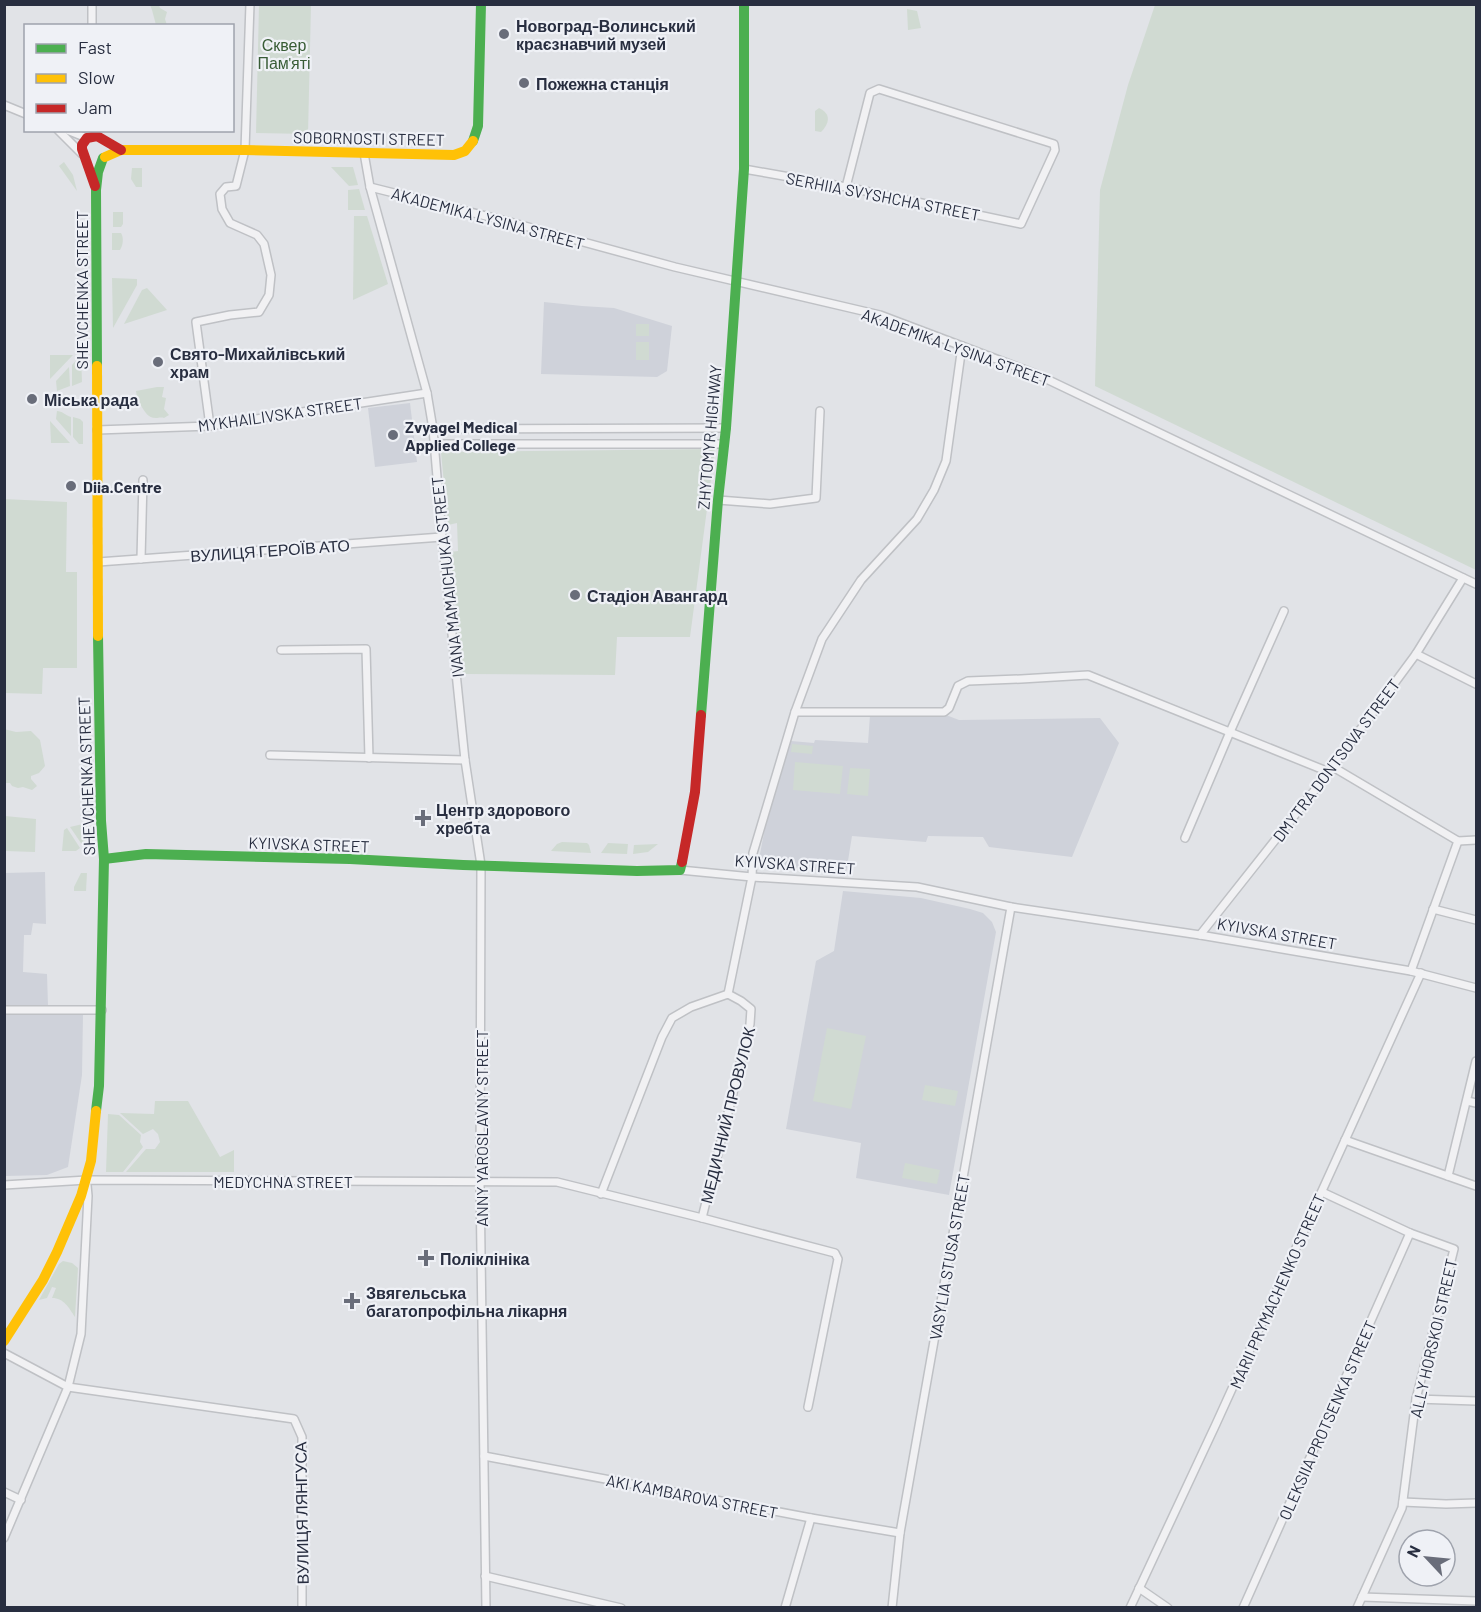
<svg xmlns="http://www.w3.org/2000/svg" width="1481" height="1612" viewBox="0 0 1481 1612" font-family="Barlow,sans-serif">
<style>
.built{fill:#cfd2da}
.green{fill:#d0dad2}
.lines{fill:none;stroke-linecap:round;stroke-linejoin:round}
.street-casing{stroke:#bfc1c5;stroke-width:10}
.street{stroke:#f1f1f3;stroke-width:7}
.fast{stroke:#4caf50;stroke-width:10}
.slow{stroke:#ffc107;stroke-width:10}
.jam{stroke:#c62828;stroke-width:10}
.poi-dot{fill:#696d7a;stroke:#eff1f6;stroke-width:2}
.labels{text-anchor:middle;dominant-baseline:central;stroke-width:4.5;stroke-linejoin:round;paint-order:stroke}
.poi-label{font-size:16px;font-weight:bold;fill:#282e40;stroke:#eff1f6;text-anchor:start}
.park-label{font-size:16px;fill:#385c35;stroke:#eff1f6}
.street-label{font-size:16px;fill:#282e40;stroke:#eff1f6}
</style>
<rect width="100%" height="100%" fill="#e1e3e7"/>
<g class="built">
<polygon points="544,302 582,306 614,308 672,326 667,371 657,377 541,374"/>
<polygon points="410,403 417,462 375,467 368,408"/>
<polygon points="870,715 946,715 959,720 1100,718 1119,743 1072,857 989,847 983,837 928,836 926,842 852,836 846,873 758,864 766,823 791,741 814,743 815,740 868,743"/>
<polygon points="45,872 46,924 33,923 31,935 24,935 23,972 47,974 48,1006 5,1006 5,873"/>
<polygon points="843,891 921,898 970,909 983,913 992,922 996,932 949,1195 856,1178 861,1143 786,1129 816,961 834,951"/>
<polygon points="5,1014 83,1015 82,1075 68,1167 47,1175 5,1176"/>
</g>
<g class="green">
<polygon points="150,5 159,5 160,8 167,12 165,19 167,25 156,25 152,10"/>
<polygon points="259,5 311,5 308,134 256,133"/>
<polygon points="1155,5 1476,5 1476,570 1095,386 1100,190 1128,85"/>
<polygon points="907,9 917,11 921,28 908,30"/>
<path d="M819,108C832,114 829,124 821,132L815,131V111Z"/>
<polygon points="64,162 73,175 77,191 59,166"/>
<polygon points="331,167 353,167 358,185 349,186"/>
<polygon points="132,168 142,168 142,187 136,187 131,179"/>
<polygon points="359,189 365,210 348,210 348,190"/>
<polygon points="113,212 123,212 123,224 121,227 113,227"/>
<polygon points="354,216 367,216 388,284 353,300"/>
<path d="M112,233H121C124,238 123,245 120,250H112Z"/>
<polygon points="112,278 137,279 137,285 113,328"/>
<polygon points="147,288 167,310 124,324 142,290"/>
<rect x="636" y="324" width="13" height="12"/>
<rect x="636" y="342" width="13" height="18"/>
<polygon points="50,355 73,355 50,379"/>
<polygon points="81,355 82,382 72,386 72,365"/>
<polygon points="69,367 70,386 57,391 56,381"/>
<path d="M157,387H164L162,397L166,398L164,409L169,415L164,418C161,417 158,418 156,418C147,418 144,410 140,404H138L136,391Z"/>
<path d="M57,411C62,411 65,415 71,417V436L56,419Z"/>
<polygon points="73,417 80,419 83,422 83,444 79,444 73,437"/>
<polygon points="50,421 70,443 51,443"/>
<polygon points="715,449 690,637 617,637 615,675 463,674 450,552 458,551 457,523 448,525 441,452"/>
<polygon points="4,499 67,502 66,572 77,572 77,668 43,668 42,694 5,693"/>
<polygon points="4,729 16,732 31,731 40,740 45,766 39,773 31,776 31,779 37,786 32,790 23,787 18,788 12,786 10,783 5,783"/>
<polygon points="792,744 813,746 812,754 791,752"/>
<polygon points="795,762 843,766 840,794 793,790"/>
<polygon points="850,768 870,769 868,796 847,794"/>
<polygon points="5,816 36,819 35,852 5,851"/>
<polygon points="87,823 86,837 83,846 70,827"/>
<polygon points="67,828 80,848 76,851 62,851 64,830"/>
<polygon points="562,842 587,843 589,845 591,853 551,851 557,844"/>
<polygon points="608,843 628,844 627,854 601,853"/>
<polygon points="658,844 648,852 633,854 634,845"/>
<polygon points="81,873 87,873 86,891 74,891 74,887"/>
<polygon points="827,1028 866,1036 851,1109 813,1101"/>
<polygon points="925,1085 958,1091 955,1106 922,1100"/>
<polygon points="155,1101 188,1101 220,1157 234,1150 234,1172 126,1172 146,1149 155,1149 160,1142 158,1134 153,1129 143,1134 120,1113 154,1114"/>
<polygon points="108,1114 119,1115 141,1135 140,1142 143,1147 123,1172 106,1172"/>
<polygon points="905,1163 940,1170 937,1184 902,1178"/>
<path d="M63,1261L72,1263L78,1268L75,1317C69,1308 64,1298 52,1298L56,1288L52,1287L47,1298L39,1300L59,1264Z"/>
</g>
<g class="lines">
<defs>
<g id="street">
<polyline points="92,4 92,26"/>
<polyline points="4,105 26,114"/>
<polyline points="58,130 82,154"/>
<polyline points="67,130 87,138"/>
<polyline points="364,153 370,187 427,393 433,429 442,537 465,760 481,865 480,1182 486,1608"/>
<polyline points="744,169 846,187 1021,224 1055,150 1054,144 879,89 870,93 846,187"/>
<polyline points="370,187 510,222 675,267 880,315 1036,374 1476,584"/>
<polyline points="210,426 196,322 230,315 259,312 269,295 271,275 264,244 257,235 230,223 222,209 220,194 226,187 236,186 245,150 250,4"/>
<polyline points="433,429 726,428"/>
<polyline points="97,430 210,426 427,393"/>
<polyline points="434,444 724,444"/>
<polyline points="718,500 770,504 816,498 820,411"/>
<polyline points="141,559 143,480"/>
<polyline points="98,562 442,537"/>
<polyline points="281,650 366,649 369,758"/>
<polyline points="1416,654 1476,684"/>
<polyline points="795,712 944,712 949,708 958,686 968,681 1021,679 1088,675 1329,772"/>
<polyline points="270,755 465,760"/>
<polyline points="1333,767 1458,841 1411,971"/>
<polyline points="1185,838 1230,732 1284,611"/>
<polyline points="1458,841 1476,840"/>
<polyline points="680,870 752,877 917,887 1011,907 1200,935 1411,971 1476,988"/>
<polyline points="1433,909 1476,920"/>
<polyline points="1200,935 1329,772 1416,654 1463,578"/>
<polyline points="728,994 752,877 753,853 795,712 822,639 861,580 917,519 934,490 946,461 962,346"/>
<polyline points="4,1010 102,1010"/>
<polyline points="1467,1101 1476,1103"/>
<polyline points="1345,1140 1476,1186"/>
<polyline points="1448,1176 1476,1061"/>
<polyline points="4,1185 87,1180 557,1182 702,1218 835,1253 838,1259 808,1407"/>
<polyline points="1322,1192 1410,1233 1454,1249 1416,1399 1402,1508 1357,1608"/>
<polyline points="601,1194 662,1037 672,1018 691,1007 728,994 741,1001 751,1009 750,1024 702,1218"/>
<polyline points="4,1353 68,1387 294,1419 302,1437 302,1608"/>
<polyline points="1416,1399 1476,1401"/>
<polyline points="484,1456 811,1518 900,1533"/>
<polyline points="4,1492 21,1500"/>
<polyline points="1403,1502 1446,1504 1476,1503"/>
<polyline points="4,1538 68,1387 81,1334 88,1196 87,1185"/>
<polyline points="485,1576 621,1608"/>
<polyline points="1139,1588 1168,1608"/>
<polyline points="1362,1597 1476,1601"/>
<polyline points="785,1608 811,1518"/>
<polyline points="892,1608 900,1533 1011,907"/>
<polyline points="1130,1608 1216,1424 1421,973"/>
<polyline points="1243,1608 1410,1233"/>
</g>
</defs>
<use href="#street" class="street-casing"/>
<use href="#street" class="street"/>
<g class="fast">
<polyline points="473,141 478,126 481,4"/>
<polyline points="97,366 96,190 98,172 103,158"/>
<polyline points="701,715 718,500 726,428 744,169 744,4"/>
<polyline points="104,859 146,854 350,859 463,865 637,871 680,870 682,862"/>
<polyline points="96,1111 99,1086 104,859 101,821 98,636"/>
</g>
<g class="slow">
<polyline points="105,157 121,150 245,150 454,155 465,151 473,141"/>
<polyline points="97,366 98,636"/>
<polyline points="4,1341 43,1280 57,1252 81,1196 91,1161 96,1111"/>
</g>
<g class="jam">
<polyline points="95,186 82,149 82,145 87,138 97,136 121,150"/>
<polyline points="682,862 695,792 701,715"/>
</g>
</g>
<g class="poi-dot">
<circle cx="504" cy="34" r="6"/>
<circle cx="524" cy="83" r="6"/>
<circle cx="158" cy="362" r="6"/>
<circle cx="32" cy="399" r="6"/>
<circle cx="393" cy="435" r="6"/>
<circle cx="71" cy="486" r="6"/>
<circle cx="575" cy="595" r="6"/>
<path d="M420 809h6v6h6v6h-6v6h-6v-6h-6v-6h6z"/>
<path d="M423 1249h6v6h6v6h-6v6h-6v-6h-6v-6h6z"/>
<path d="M349 1292h6v6h6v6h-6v6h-6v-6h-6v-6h6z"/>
</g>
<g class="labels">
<g class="poi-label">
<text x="516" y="25">Новоград-Волинський<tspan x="516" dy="18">краєзнавчий музей</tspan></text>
<text x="536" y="83">Пожежна станція</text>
<text x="170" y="353">Свято-Михайлiвський<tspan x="170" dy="18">храм</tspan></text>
<text x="44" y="399">Міська рада</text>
<text x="405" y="426">Zvyagel Medical<tspan x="405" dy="18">Applied College</tspan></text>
<text x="83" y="486">Diia.Centre</text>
<text x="587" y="595">Стадіон Авангард</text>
<text x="436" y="809">Центр здорового<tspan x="436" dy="18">хребта</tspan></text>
<text x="440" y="1258">Поліклініка</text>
<text x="366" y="1292">Звягельська<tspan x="366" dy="18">багатопрофільна лікарня</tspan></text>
</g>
<g class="park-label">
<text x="284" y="44">Сквер<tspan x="284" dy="18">Пам'яті</tspan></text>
</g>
<g class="street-label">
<text transform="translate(369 138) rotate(1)">SOBORNOSTI STREET</text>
<text transform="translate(883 196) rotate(11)">SERHIIA SVYSHCHA STREET</text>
<text transform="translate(488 218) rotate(15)">AKADEMIKA LYSINA STREET</text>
<text transform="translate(81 290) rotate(-90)">SHEVCHENKA STREET</text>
<text transform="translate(956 347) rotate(20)">AKADEMIKA LYSINA STREET</text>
<text transform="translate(280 414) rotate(-8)">MYKHAILIVSKA STREET</text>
<text transform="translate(709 437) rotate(-85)">ZHYTOMYR HIGHWAY</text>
<text transform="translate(270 550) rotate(-4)">ВУЛИЦЯ ГЕРОЇВ АТО</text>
<text transform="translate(447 577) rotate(-96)">IVANA MAMAICHUKA STREET</text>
<text transform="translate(1336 760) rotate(-53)">DMYTRA DONTSOVA STREET</text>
<text transform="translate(86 776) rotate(-92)">SHEVCHENKA STREET</text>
<text transform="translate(309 844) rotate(2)">KYIVSKA STREET</text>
<text transform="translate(795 864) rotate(4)">KYIVSKA STREET</text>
<text transform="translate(1277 933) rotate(10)">KYIVSKA STREET</text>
<text transform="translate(727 1115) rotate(-76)">МЕДИЧНИЙ ПРОВУЛОК</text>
<text transform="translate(481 1128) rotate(-90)">ANNY YAROSLAVNY STREET</text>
<text x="283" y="1181">MEDYCHNA STREET</text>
<text transform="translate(949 1257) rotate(-80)">VASYLIA STUSA STREET</text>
<text transform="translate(1277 1291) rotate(-66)">MARII PRYMACHENKO STREET</text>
<text transform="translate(1433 1338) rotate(-77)">ALLY HORSKOI STREET</text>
<text transform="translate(1327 1420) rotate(-66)">OLEKSIIA PROTSENKA STREET</text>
<text transform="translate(692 1496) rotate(11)">AKI KAMBAROVA STREET</text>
<text transform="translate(301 1513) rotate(-91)">ВУЛИЦЯ ЛЯНГУСА</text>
</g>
</g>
<rect width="1481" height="1612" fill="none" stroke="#282e40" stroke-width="12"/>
<rect x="24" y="24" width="210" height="108" fill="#eff1f6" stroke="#9fa3ad" stroke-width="1.5"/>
<rect x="36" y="44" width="30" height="9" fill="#4caf50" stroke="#9fa3ad" stroke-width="1.5"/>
<text x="78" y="54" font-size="18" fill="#282e40">Fast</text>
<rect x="36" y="74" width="30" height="9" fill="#ffc107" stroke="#9fa3ad" stroke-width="1.5"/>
<text x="78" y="84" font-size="18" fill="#282e40">Slow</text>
<rect x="36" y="104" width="30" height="9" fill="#c62828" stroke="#9fa3ad" stroke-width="1.5"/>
<text x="78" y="114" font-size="18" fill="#282e40">Jam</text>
<g transform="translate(1427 1558) rotate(296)"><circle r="28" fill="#eff1f6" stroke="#9fa3ad" stroke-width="1.5"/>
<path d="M0-4.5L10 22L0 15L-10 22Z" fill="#696d7a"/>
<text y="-9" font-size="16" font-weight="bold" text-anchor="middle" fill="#282e40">N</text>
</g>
</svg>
